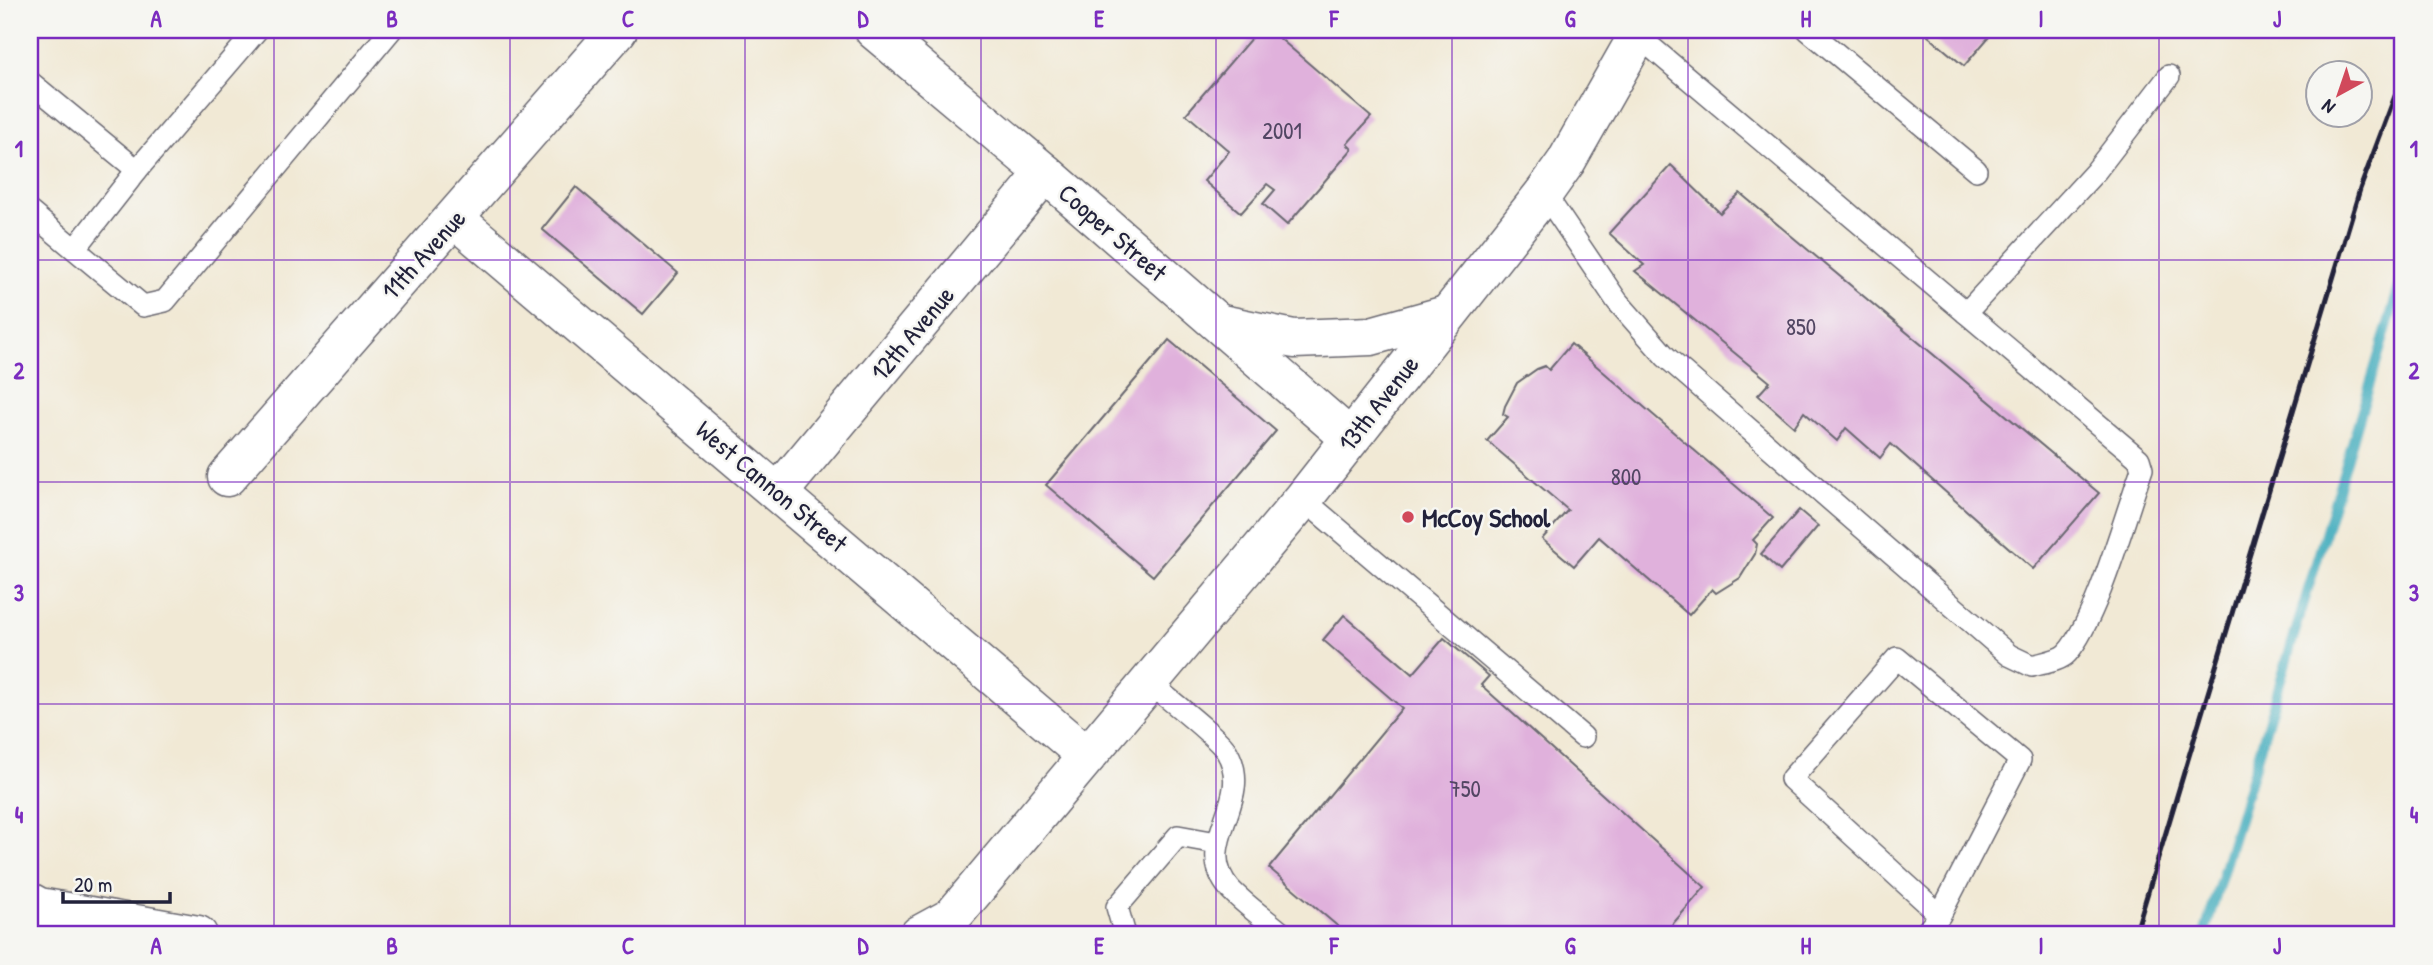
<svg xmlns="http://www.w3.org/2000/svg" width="2433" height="965" viewBox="0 0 2433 965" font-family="'Patrick Hand',sans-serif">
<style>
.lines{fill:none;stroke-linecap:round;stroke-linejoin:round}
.stream{stroke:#3daabc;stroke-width:10}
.building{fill:#e0b1dc}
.lane-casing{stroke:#6a6871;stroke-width:24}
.street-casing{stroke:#6a6871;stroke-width:41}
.lane{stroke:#fff;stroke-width:21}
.street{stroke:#fff;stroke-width:38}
.rail{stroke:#22223b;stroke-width:5}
.grid{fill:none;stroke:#7b2cbf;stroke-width:2;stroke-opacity:0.55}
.poi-dot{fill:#d1495b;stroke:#f6f6f2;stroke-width:2.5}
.labels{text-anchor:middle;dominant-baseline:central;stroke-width:5;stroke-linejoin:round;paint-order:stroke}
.number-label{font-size:23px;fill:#524663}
.street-label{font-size:26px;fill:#22223b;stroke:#f6f6f2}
.poi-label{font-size:26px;font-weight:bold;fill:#22223b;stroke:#f6f6f2;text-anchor:start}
.neatline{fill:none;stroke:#7b2cbf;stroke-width:2.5}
.grid-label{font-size:23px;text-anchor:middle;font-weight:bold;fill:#7b2cbf}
</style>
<rect width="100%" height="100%" fill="#f6f6f2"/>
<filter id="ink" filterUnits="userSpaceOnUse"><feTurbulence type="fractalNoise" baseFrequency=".0143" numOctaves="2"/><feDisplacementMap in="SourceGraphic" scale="14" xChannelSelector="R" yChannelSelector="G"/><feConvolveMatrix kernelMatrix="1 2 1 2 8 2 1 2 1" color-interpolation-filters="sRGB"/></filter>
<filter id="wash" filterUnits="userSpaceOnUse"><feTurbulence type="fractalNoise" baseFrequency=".00686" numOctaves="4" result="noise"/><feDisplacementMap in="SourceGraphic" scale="28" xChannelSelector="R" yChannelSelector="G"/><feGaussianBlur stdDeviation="1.57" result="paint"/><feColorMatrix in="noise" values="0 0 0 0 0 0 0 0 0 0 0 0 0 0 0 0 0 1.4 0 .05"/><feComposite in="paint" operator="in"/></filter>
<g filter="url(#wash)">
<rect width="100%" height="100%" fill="#f1e9d5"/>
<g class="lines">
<polyline class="stream" points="2204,935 2403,274"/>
</g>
<g id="blocks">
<g class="building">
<polygon points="1258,30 1270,30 1371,117 1347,144 1352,149 1287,225 1263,204 1275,190 1267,184 1241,213 1204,181 1229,151 1186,114"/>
<polygon points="1921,30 1995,30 1964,66"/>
<polygon points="1671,165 1720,213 1740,193 2099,493 2033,569 1891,444 1880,458 1846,428 1837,441 1804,412 1794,427 1758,395 1770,382 1635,271 1644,265 1609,233"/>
<polygon points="576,187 678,273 643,314 542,229"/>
<polygon points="1169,340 1276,431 1153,576 1046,485"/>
<polygon points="1571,344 1773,518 1753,540 1757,544 1755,554 1740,578 1716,593 1712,589 1689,615 1599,537 1574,566 1542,539 1568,510 1487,441 1508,417 1503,414 1505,406 1517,383 1537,369 1545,366 1549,370"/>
<polygon points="1799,510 1818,526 1780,571 1761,554"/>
<polygon points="1344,615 1413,674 1444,638 1489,676 1481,685 1705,887 1663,935 1348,935 1269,868 1402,708 1323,640"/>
</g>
</g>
</g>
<g filter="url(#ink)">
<use href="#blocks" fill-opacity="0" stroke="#6a6871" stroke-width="2"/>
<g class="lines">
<defs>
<g id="lane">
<polyline points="1808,30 1976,170"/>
<polyline points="30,82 137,170"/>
<path d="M1544,193L1617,301L1666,357L2009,655L2032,666C2042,663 2060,661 2067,653C2097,619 2125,516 2142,469L2139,459L1638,36"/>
<polyline points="30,212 143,306 165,301 391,30"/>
<polyline points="75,249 137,170 257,30"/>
<polyline points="1966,313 2096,171 2169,76"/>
<polyline points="1303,499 1583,737"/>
<path d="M1151,684C1167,698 1218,737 1227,752C1256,802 1190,843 1230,889C1246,906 1267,920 1284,935"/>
<polyline points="1125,935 1117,907 1178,836 1217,843"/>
<polyline points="1924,935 1940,915 2020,760 1897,658 1791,779 1940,915"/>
</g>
<g id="street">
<polyline points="874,30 1045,173 1350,438"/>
<polyline points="455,219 1087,756"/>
<polyline points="1222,324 1294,339 1371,336 1446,315"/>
<polyline points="227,477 618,30"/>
<polyline points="779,492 1045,173"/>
<polyline points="30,902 39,907 198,935"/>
<polyline points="919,935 952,917 1303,499 1544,193 1566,162 1641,30"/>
</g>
</defs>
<use href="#lane" class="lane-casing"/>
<use href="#street" class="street-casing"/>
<use href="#lane" class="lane"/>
<use href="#street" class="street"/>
<polyline class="rail" points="2135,935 2360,189 2403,75"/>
</g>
</g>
<path class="grid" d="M274,30V935M510,30V935M745,30V935M981,30V935M1216,30V935M1452,30V935M1688,30V935M1923,30V935M2159,30V935M30,260H2403M30,482H2403M30,704H2403"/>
<circle class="poi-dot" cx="1408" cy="517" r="7"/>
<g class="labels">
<g class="number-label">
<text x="1282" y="130">2001</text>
<text x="1801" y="326">850</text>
<text x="1626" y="476">800</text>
<text x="1465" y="788">750</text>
</g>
<g class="street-label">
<text transform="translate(1113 232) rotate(41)">Cooper Street</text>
<text transform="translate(423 254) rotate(-48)">11th Avenue</text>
<text transform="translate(912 333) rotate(-50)">12th Avenue</text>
<text transform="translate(1378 403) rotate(-52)">13th Avenue</text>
<text transform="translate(772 486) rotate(40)">West Cannon Street</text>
</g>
<g class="poi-label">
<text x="1422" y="517">McCoy School</text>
</g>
</g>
<rect width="2433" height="965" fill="none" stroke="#f6f6f2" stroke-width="77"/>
<g transform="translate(2339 94) rotate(220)"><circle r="33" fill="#f6f6f2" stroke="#a1a1a9" stroke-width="2"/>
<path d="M0-5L12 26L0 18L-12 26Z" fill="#d1495b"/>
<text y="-10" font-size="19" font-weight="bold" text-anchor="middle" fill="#22223b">N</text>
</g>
<path d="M63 892v10h107v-10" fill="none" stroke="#22223b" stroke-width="3.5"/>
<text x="74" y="892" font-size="21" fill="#22223b" stroke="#f6f6f2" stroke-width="5" paint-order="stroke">20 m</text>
<rect x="38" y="38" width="2356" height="888" class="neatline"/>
<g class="grid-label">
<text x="156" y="27">A</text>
<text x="392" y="27">B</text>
<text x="628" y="27">C</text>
<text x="863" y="27">D</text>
<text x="1099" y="27">E</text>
<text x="1334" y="27">F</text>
<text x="1570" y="27">G</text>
<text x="1806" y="27">H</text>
<text x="2041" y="27">I</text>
<text x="2277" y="27">J</text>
<text x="19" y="157">1</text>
<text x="2414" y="157">1</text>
<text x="19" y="379">2</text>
<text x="2414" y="379">2</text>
<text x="19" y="601">3</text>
<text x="2414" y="601">3</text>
<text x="19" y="823">4</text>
<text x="2414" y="823">4</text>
<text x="156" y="954">A</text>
<text x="392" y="954">B</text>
<text x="628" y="954">C</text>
<text x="863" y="954">D</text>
<text x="1099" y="954">E</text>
<text x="1334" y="954">F</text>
<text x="1570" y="954">G</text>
<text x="1806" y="954">H</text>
<text x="2041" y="954">I</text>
<text x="2277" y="954">J</text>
</g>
</svg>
